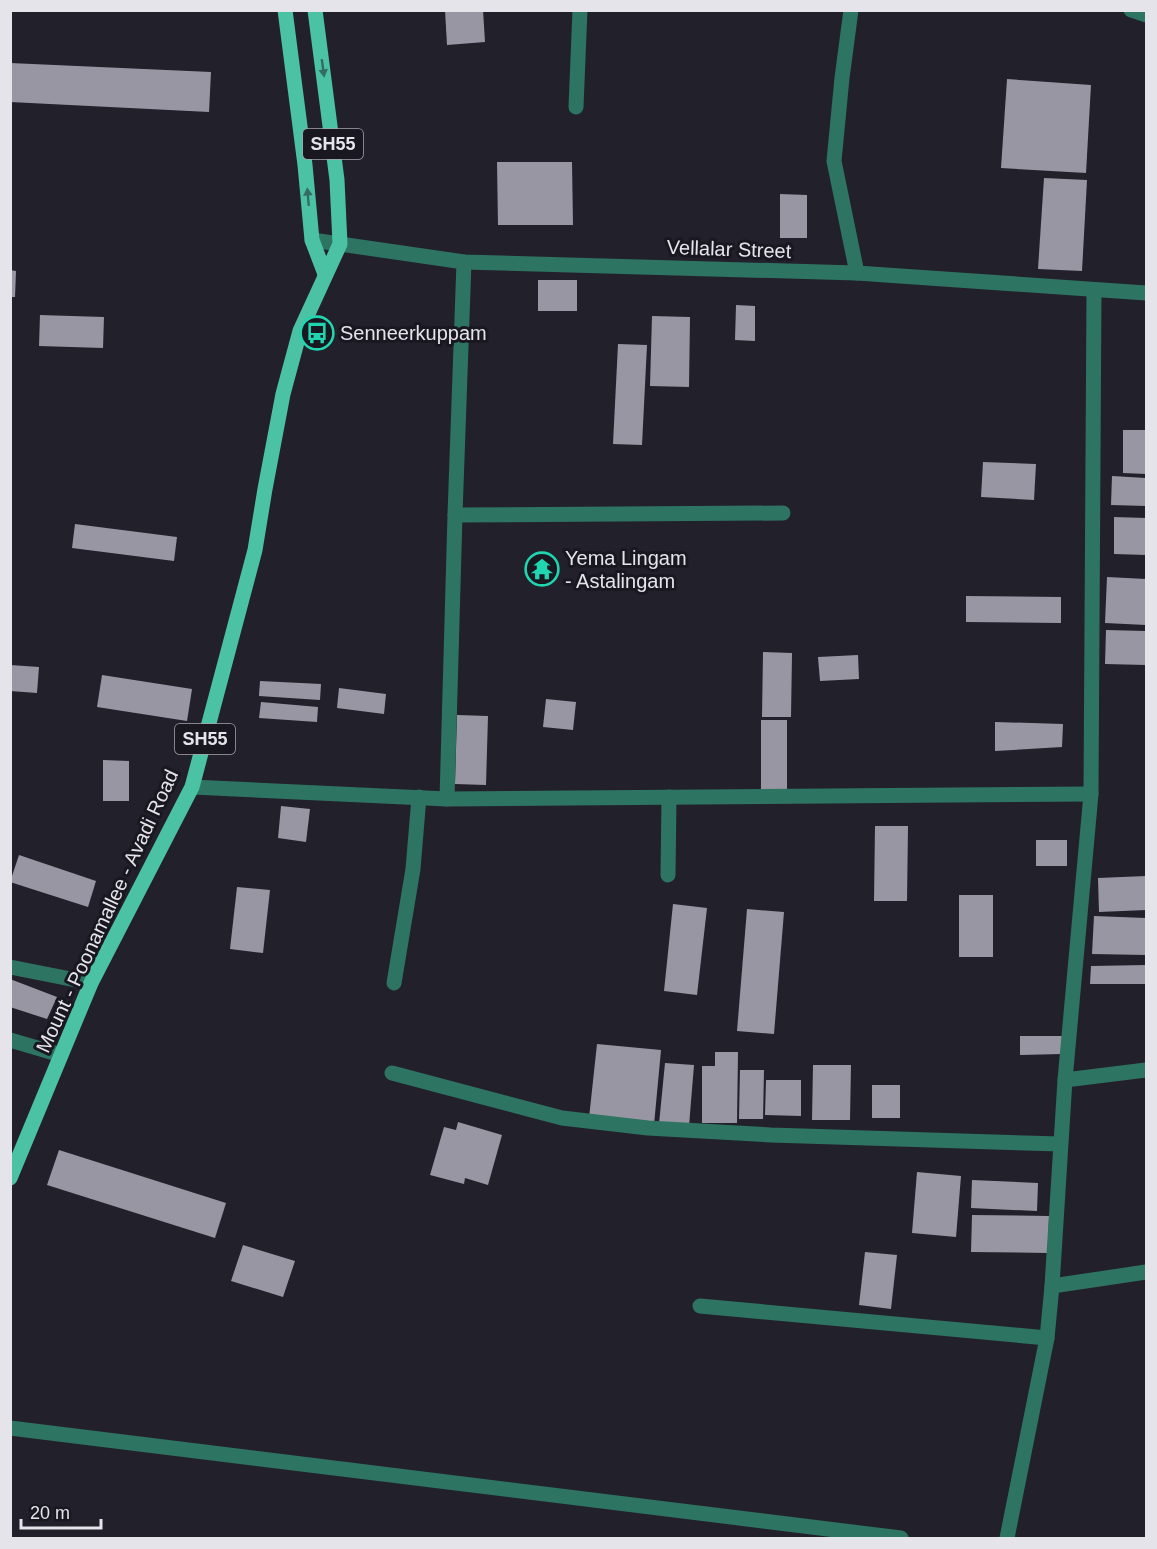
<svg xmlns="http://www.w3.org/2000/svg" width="1157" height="1549" viewBox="0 0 1157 1549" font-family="Helvetica,sans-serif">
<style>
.building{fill:#9996a3}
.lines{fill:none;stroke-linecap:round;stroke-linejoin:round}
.minor{stroke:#2e7462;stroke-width:15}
.major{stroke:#4bc2a4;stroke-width:15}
.oneway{fill:#326c62}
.labels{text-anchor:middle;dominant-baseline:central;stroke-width:6;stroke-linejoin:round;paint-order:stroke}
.shield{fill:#191720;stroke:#a8a6ae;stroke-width:1.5}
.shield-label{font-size:18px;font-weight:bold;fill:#e5e4eb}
.street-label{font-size:20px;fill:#e5e4eb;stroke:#191720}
.poi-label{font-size:20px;fill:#e5e4eb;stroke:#191720;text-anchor:start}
</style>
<rect width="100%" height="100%" fill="#22202a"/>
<g class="building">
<polygon points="445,10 483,10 485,42 447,45"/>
<polygon points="10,63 211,72 209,112 10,102"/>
<polygon points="1007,79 1091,85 1086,173 1001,168"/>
<polygon points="497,162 572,162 573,225 498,225"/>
<polygon points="1044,178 1087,180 1082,271 1038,269"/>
<polygon points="780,194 807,195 807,238 780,238"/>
<polygon points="10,270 16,271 15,297 10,297"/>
<rect x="538" y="280" width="39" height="31"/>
<polygon points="736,305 755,306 755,341 735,340"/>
<polygon points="40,315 104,317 103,348 39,346"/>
<polygon points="652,316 690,317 689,387 650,386"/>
<polygon points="618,344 647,345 642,445 613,444"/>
<polygon points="1123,430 1146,430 1146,474 1123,473"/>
<polygon points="983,462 1036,464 1034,500 981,497"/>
<polygon points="1112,476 1146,478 1146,506 1111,505"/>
<polygon points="1114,517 1146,518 1146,555 1114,554"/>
<polygon points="75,524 177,537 174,561 72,548"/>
<polygon points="1107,577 1146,579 1146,625 1105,623"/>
<polygon points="966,596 1061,597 1061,623 966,622"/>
<polygon points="1106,630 1146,631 1146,665 1105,664"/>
<polygon points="763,652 792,653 791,717 762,717"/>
<polygon points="858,655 859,679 820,681 818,657"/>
<polygon points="10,665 39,667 37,693 10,691"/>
<polygon points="102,675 192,689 187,721 97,707"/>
<polygon points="260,681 321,684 320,700 259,696"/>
<polygon points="339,688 386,694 384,714 337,708"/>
<polygon points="546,699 576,702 573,730 543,727"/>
<polygon points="261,702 318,707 317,722 259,718"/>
<polygon points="457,715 488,716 486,785 455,784"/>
<rect x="761" y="720" width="26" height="69"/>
<polygon points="995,722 1063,724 1062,747 995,751"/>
<polygon points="103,760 129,761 129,801 103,801"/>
<polygon points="281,806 310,809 306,842 278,838"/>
<polygon points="875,826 908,826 907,901 874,901"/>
<rect x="1036" y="840" width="31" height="26"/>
<polygon points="19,855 96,881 88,907 10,882"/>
<polygon points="1146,876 1146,910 1099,912 1098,878"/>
<polygon points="237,887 270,890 263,953 230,949"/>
<rect x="959" y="895" width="34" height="62"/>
<polygon points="673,904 707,908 697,995 664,991"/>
<polygon points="747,909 784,912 774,1034 737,1031"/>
<polygon points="1094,916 1146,918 1146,955 1092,954"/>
<polygon points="1146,965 1146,984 1090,984 1091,966"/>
<polygon points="10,979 57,997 47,1019 10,1007"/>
<polygon points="1020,1036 1062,1036 1062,1054 1020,1055"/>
<polygon points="597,1044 661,1050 654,1125 589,1118"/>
<polygon points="715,1052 738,1052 737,1123 702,1123 702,1066 715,1066"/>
<polygon points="665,1063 694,1065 689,1126 659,1124"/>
<polygon points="813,1065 851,1065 850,1120 812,1120"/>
<polygon points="740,1070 764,1070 763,1119 739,1119"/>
<polygon points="766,1080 801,1080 801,1116 765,1115"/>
<rect x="872" y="1085" width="28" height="33"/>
<polygon points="458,1122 502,1135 488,1185 465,1178 464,1184 430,1175 444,1127 456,1130"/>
<polygon points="59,1150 226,1203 215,1238 47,1185"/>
<polygon points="917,1172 961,1176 956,1237 912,1233"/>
<polygon points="972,1180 1038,1183 1037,1211 971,1208"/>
<polygon points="972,1215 1049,1216 1048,1253 971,1252"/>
<polygon points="243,1245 295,1261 283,1297 231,1281"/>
<polygon points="865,1252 897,1255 891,1309 859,1305"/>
</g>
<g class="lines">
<g class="minor">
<polyline points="851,10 842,78 834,161 857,273"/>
<polyline points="1131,10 1146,15"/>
<polyline points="576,107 580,10"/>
<polyline points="312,240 464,262 857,273 1146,293"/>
<polyline points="455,515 783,513"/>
<polyline points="192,787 447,799 1091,794"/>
<polyline points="447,799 455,515 464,262"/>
<polyline points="668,875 669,797"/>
<polyline points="10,967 91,983"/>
<polyline points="394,983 413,869 419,797"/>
<polyline points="10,1040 61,1055"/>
<polyline points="392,1073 562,1118 648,1128 771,1135 1060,1144"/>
<polyline points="1065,1080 1146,1070"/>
<polyline points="1052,1286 1146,1272"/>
<polyline points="700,1306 1047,1338"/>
<polyline points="10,1428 901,1538"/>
<polyline points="1007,1538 1047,1338 1052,1286 1065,1080 1091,794 1094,290"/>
</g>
<g class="major">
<polyline points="285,10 305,165 312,240 325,274"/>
<polyline points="10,1178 91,983 192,787 255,550 265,489 283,394 300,331 340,244 337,180 315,10"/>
</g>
</g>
<defs><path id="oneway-solid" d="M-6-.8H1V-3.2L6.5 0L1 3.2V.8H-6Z" transform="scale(1.5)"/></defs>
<g class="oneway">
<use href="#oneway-solid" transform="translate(323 68) rotate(82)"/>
<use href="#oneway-solid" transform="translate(308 197) rotate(-95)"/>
</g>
<defs>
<symbol id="bus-ring" viewBox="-11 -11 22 22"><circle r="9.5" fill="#191720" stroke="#20d5b0" stroke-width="1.5"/><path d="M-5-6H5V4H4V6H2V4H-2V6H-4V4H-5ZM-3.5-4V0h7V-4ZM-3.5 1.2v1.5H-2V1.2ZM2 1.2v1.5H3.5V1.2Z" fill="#20d5b0"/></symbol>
<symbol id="temple-ring" viewBox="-11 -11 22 22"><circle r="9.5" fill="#191720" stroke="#20d5b0" stroke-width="1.5"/><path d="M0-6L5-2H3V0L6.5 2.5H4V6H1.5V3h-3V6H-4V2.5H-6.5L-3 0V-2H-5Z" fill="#20d5b0"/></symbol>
</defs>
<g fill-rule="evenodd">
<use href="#bus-ring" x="298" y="314" width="38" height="38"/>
<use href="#temple-ring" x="523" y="550" width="38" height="38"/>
</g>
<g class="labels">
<g class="shield">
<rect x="303" y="129" width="60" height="30" rx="4.5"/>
<rect x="175" y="724" width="60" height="30" rx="4.5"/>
</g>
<g class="shield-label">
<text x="333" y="144">SH55</text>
<text x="205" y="739">SH55</text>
</g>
<g class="street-label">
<text transform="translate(729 249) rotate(2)">Vellalar Street</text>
<text transform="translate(107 911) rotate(-65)">Mount - Poonamallee - Avadi Road</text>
</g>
<g class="poi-label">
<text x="340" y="333">Senneerkuppam</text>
<text x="565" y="558">Yema Lingam<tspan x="565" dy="23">- Astalingam</tspan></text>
</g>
</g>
<rect width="1157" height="1549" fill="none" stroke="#e5e4eb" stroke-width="24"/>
<path d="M21 1519v9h80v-9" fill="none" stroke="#e5e4eb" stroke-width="3"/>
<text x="30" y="1519" font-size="18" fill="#e5e4eb" stroke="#191720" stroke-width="4.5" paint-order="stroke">20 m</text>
</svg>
